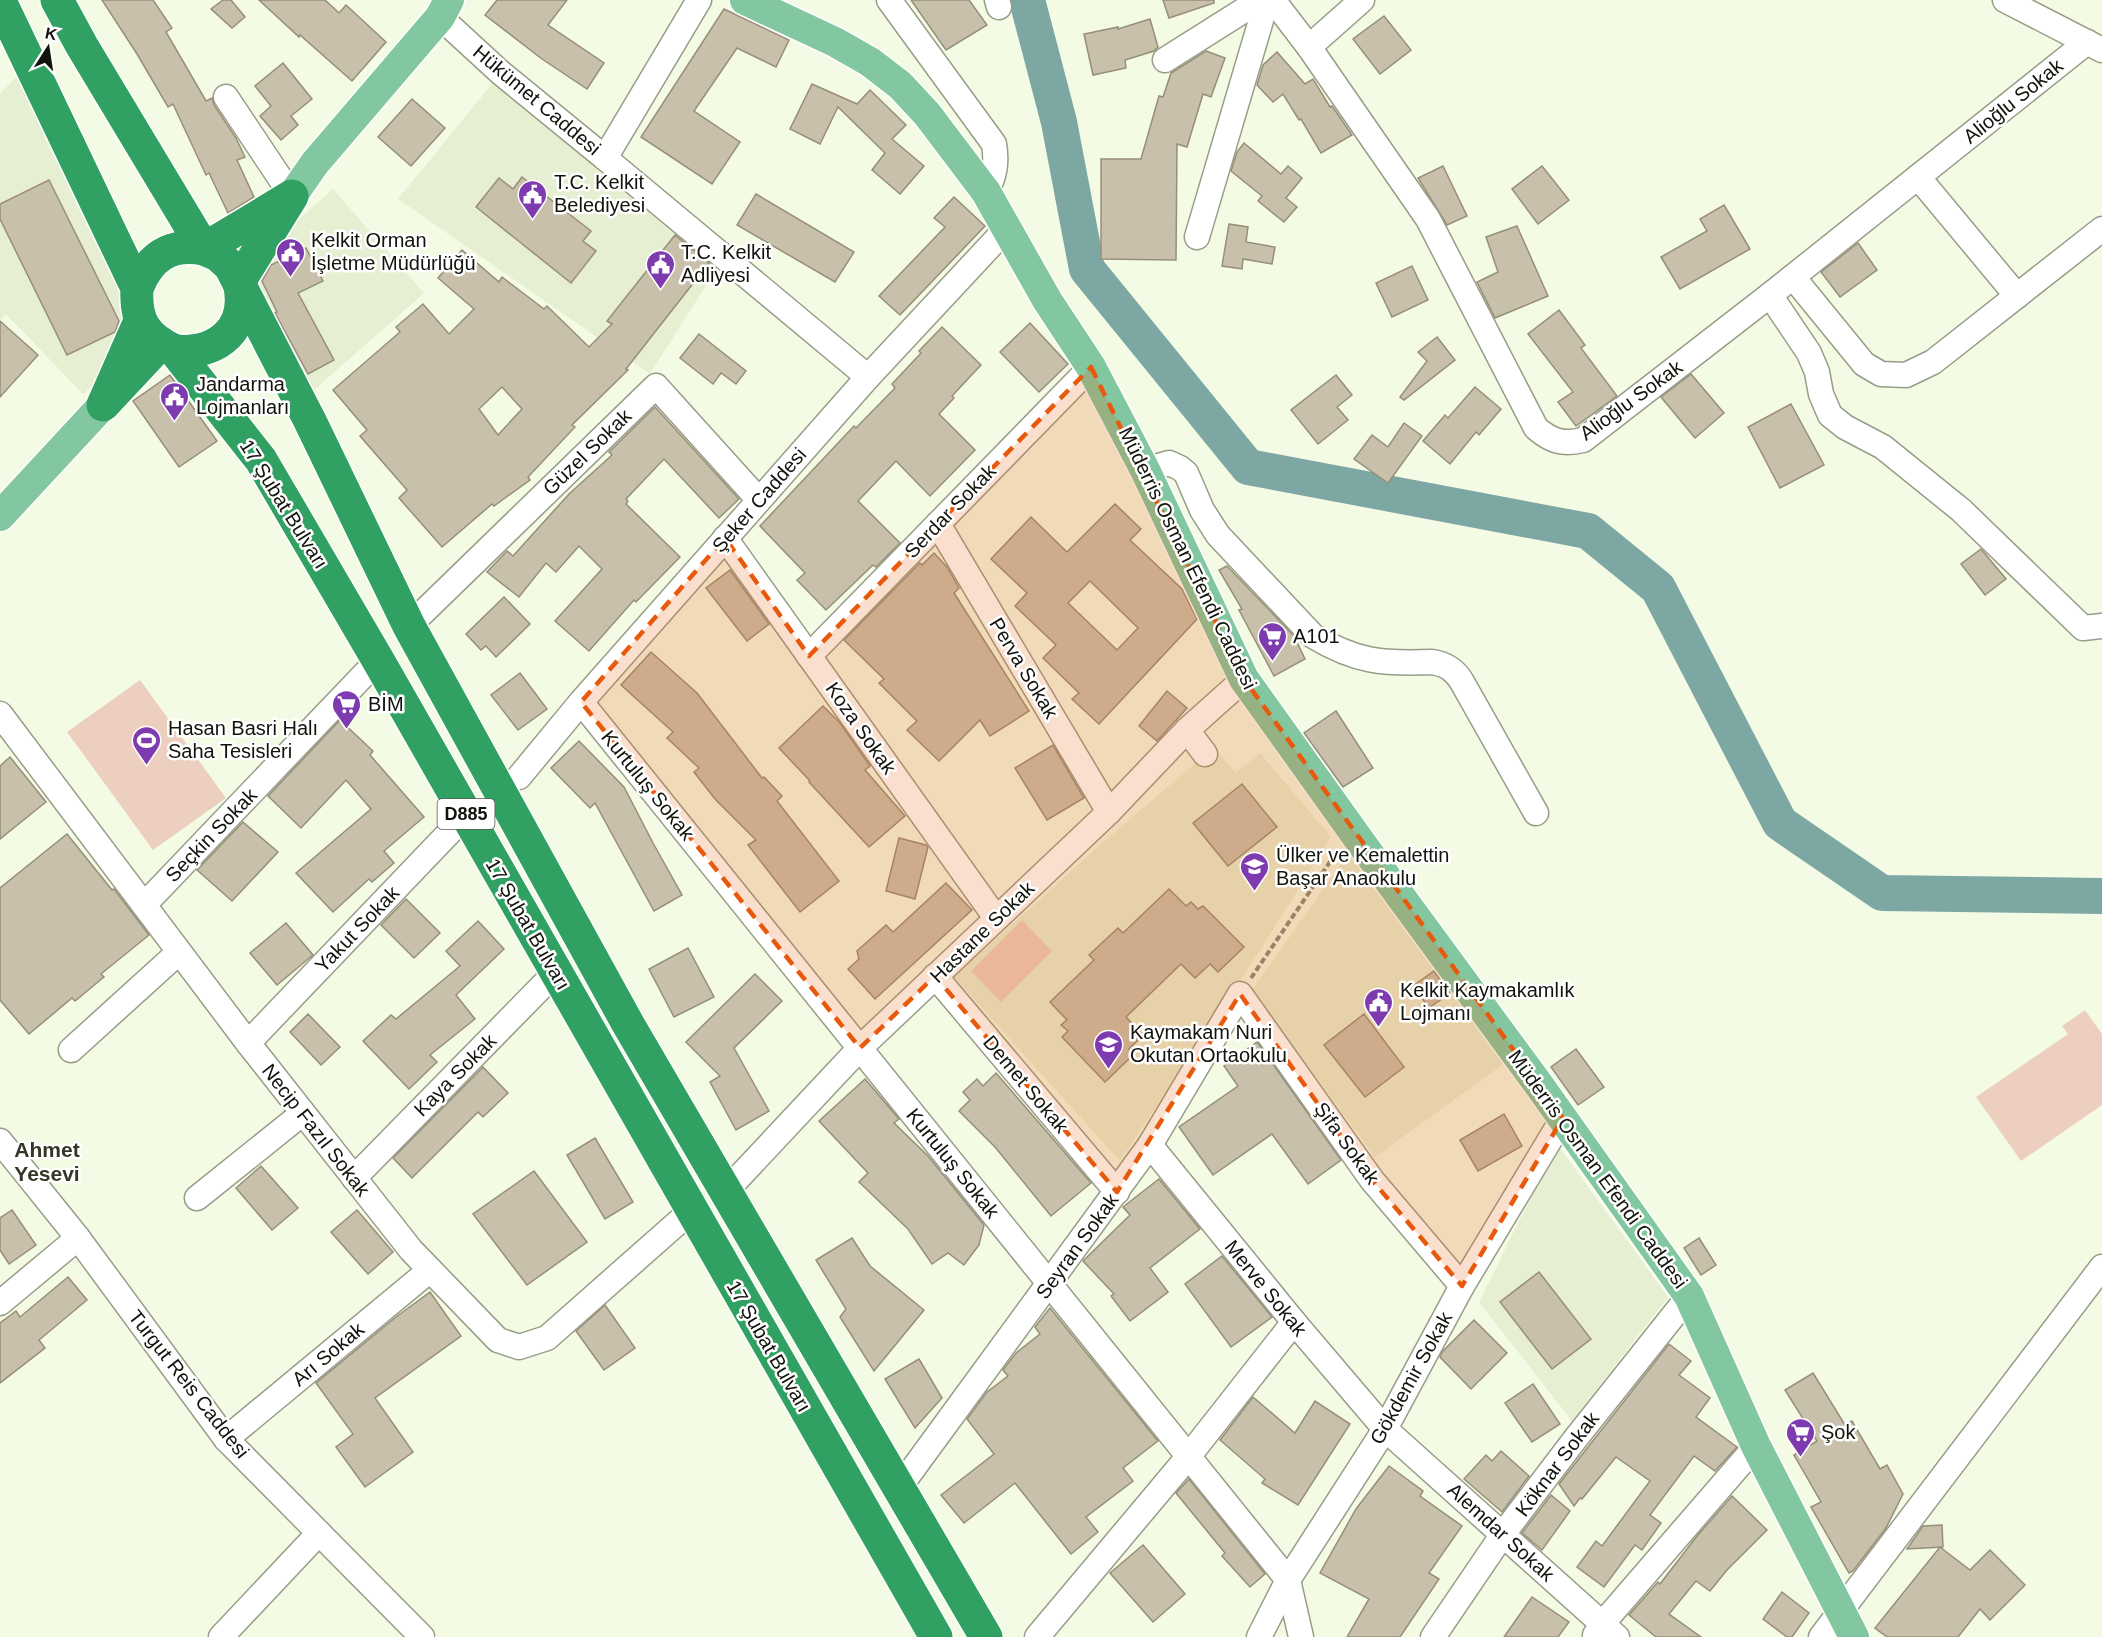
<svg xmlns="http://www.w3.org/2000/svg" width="2102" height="1637" viewBox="0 0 2102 1637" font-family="Helvetica,sans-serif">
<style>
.built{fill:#e6efd1}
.green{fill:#eccfbe}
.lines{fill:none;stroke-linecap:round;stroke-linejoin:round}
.river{stroke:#7ca7a3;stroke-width:36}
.building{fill:#c9c0ab;stroke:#978e7a;stroke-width:1.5;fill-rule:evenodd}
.minor-casing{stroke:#979d88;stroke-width:27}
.major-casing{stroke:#fff;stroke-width:33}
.highway-casing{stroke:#fff;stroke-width:36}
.path{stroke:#898d7e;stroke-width:4;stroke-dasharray:6 3;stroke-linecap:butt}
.minor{stroke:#fff;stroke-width:24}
.major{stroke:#83c7a1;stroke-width:30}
.highway{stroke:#30a163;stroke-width:33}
.marked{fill:#e8590c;fill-opacity:0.2;stroke:#e8590c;stroke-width:4.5;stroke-dasharray:12 8;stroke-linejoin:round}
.labels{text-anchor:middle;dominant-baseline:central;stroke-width:5;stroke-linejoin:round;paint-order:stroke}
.shield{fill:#fff;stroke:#585a55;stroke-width:1.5}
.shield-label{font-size:18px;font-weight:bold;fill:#11130c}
.street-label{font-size:20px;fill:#11130c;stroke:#fff}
.poi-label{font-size:20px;fill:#11130c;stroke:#fff;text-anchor:start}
.neighbourhood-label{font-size:21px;font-weight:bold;fill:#333826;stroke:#fff}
</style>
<rect width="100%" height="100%" fill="#f4fbe4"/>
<g class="built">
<polygon points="501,73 724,257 650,374 398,199"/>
<polygon points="18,75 132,317 103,376 83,394 6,314 0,320 0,94"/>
<polygon points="333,189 424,293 312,392 250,273 254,259"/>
<polygon points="1214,747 1236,773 1260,753 1331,837 1262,947 1120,1161 954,977 1107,839"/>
<polygon points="1350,851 1505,1063 1375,1157 1252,990"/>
<polygon points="1557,1144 1668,1297 1572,1421 1479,1302"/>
</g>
<g class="green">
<polygon points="140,680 226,798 153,850 67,732"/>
<polygon points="1022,920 1052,951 1001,1002 971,971"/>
<polygon points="2085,1010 2102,1034 2102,1105 2021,1161 1976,1097 2068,1034 2062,1026"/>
</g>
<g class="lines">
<polyline class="river" points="1027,0 1059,122 1087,269 1248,467 1588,531 1658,588 1780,823 1882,893 2102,896"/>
</g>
<g class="building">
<polygon points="102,0 153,0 172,28 166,32 206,101 212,98 214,105 236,138 245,157 237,160 254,197 228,213 209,173 206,175 173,104 168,107 137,54"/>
<polygon points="223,0 231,0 245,17 232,28 211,9"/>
<polygon points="259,0 325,0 339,13 346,5 386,42 352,81 300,35 299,37"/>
<polygon points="497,0 567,0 548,25 604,63 587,89 542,59 485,15"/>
<polygon points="911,0 969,0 987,25 946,50"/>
<polygon points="1163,0 1214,0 1214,3 1169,18"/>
<polygon points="724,9 789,40 776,67 737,48 694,111 740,142 712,184 641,137"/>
<polygon points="1384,16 1411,50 1380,74 1353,39"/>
<polygon points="1150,19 1158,47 1154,51 1125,60 1126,68 1093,75 1084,34 1118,27 1118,29"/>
<polygon points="1206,51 1225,58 1211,97 1203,94 1187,147 1177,144 1176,260 1101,259 1101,159 1141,159 1159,96 1163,97 1171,73"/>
<polygon points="1277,52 1305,84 1313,79 1330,107 1332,106 1352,135 1321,153 1301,119 1299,120 1283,94 1273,102 1257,85 1263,65"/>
<polygon points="283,63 312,99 291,116 298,125 281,140 260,116 271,106 255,86"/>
<polygon points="812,84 857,104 870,90 906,125 892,139 924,166 900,194 872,170 885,153 838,107 820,144 790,129"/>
<polygon points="412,99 445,128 411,166 378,137"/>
<polygon points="1244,143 1281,174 1288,166 1302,178 1286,198 1297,207 1284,222 1258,201 1262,196 1231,171 1237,152"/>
<polygon points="1443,166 1467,216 1447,225 1418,178"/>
<polygon points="1542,166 1569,200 1538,224 1512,189"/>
<polygon points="522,177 591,231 583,241 596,251 571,283 476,207 499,178 513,189"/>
<polygon points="49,180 119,321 115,332 67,355 0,219 0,204"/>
<polygon points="756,194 854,252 835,282 737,225"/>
<polygon points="954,197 985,226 900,315 879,296 945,227 934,218"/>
<polygon points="1724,205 1750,249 1680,289 1661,257 1707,231 1700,219"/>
<polygon points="1229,224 1248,227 1246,242 1275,247 1272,264 1243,259 1242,269 1222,266"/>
<polygon points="1517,226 1548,296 1495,318 1477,282 1498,272 1486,237"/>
<path d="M675,235L709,263L626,369L628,370L572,425L575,427L528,477L530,480L494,506L492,504L442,547L399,498L407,490L360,436L367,430L333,390L400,332L396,327L423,304L449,334L474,309L438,278L462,250L499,282L502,277L544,309L547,306L589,347L612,324L607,321ZM502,387L522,409L498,435L479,409Z"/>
<polygon points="1858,243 1877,270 1840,297 1821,272"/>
<polygon points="306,248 323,281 298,293 334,360 308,374 275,313 277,312 262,281 271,265"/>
<polygon points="1412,266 1428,300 1392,317 1376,283"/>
<polygon points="1559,310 1585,345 1581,348 1617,396 1576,426 1558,402 1573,392 1528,334"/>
<polygon points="0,321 38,355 0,397"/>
<polygon points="1030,323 1068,364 1039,392 1000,352"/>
<polygon points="942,327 981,365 952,396 954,398 939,414 975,450 930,496 896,461 861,498 858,501 900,543 876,567 873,565 826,610 797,580 805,573 760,526 854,426 856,428 895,388 892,384 921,353 919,351"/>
<polygon points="699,334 746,371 736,384 721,373 713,384 680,358"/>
<polygon points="1437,337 1455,360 1404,400 1400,397 1427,361 1418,352"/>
<polygon points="1691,374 1724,413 1695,438 1661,397"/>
<polygon points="170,375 217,441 179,467 133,401"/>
<polygon points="1336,375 1352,395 1337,407 1348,420 1318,444 1291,410"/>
<polygon points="1475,387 1501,409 1479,435 1476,432 1450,464 1423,441 1445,415 1448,418"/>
<polygon points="1791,404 1824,465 1780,488 1748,427"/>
<polygon points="655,407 739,499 719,518 664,459 626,499 628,501 626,504 680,557 636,602 634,600 589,651 555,621 602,569 579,546 556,572 546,563 519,597 487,572 507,551 513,556 569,494 612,455 609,452"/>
<polygon points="1404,423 1422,436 1388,483 1354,459 1372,435 1388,447"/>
<path d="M1115,504L1141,529L1130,540L1182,589L1197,619L1099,724L1072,699L1079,693L1043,658L1056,645L1015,606L1027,593L991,559L1031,517L1067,552ZM1090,581L1138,628L1117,650L1068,603Z"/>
<polygon points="1981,549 2006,579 1985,595 1961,564"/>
<polygon points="934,553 947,567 959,588 954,593 1029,711 990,736 980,720 939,761 907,730 917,721 879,683 884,679 844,640 920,563 922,565"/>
<polygon points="1227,566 1294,636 1305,659 1274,676 1239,610 1242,609 1219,570"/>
<polygon points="730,570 769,624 747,641 706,588"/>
<polygon points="504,597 530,624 496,657 486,646 481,650 466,634"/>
<polygon points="651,652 697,693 762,778 764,777 782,796 777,801 839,881 800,912 748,845 756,840 715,799 694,772 699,768 667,738 673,732 621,685"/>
<polygon points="520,673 547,709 518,730 491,695"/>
<polygon points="1167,691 1187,708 1157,741 1139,726"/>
<polygon points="823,706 840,723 870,766 865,770 905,816 869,847 809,782 810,781 779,748"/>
<polygon points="1336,711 1373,768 1343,787 1304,733"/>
<polygon points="340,720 373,751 370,755 424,817 384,851 394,863 372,882 369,879 333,912 296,873 371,809 346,780 301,828 268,796"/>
<polygon points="579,741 624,787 653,843 682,895 654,911 595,803 590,808 551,768"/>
<polygon points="1053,745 1084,798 1047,820 1015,768"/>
<polygon points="10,757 46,802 0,839 0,766"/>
<polygon points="1242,784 1277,827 1228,866 1193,823"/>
<polygon points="243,822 278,852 232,901 197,870"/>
<polygon points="67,834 112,890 114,889 149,935 101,974 104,977 75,1001 72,998 29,1034 0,1000 0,888"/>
<polygon points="899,838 926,845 928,847 915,899 886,891"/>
<polygon points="946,883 972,910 875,999 848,969 859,959 857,951 886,925 893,932"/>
<polygon points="1169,889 1186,906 1191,902 1198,909 1203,906 1244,947 1218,972 1210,964 1195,978 1181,964 1126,1017 1143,1035 1129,1049 1134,1054 1105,1082 1062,1037 1068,1031 1061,1025 1067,1020 1050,1002 1094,960 1089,955 1118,928 1123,933"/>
<polygon points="406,899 440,933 414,958 381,925"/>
<polygon points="478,921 504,949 456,995 475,1019 430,1055 437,1062 409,1089 363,1041 391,1015 396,1019 460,966 446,951"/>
<polygon points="286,923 313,955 277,985 250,953"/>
<polygon points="688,948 714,997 674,1017 649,969"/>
<polygon points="1434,971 1450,993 1429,1008 1413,986"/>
<polygon points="755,974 782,1001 734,1048 769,1111 736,1130 710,1082 720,1076 686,1042"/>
<polygon points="308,1014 340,1047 321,1065 290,1032"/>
<polygon points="1364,1014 1404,1067 1365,1097 1324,1045"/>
<polygon points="1257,1042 1341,1160 1308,1184 1272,1134 1213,1175 1179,1127 1238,1086 1224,1066"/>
<polygon points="1576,1049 1604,1087 1578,1105 1551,1067"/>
<polygon points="483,1067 508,1093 483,1117 478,1112 412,1178 393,1158"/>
<polygon points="996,1073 1091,1183 1051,1216 995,1147 959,1111 970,1100 963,1092 977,1079 983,1086"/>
<polygon points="865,1079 899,1119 894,1123 928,1156 984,1225 979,1245 964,1265 948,1253 932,1264 908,1229 859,1182 868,1173 819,1121"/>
<polygon points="1504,1114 1522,1146 1478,1171 1460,1140"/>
<polygon points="595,1138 633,1202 605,1219 567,1155"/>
<polygon points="261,1166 298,1208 272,1230 236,1188"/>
<polygon points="534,1171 587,1242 527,1285 473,1214"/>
<polygon points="1159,1179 1200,1229 1150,1268 1168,1292 1130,1321 1111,1296 1114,1294 1083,1261 1130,1215 1123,1207"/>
<polygon points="12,1210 36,1245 9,1264 0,1250 0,1218"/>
<polygon points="357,1210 393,1252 368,1274 331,1232"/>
<polygon points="852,1238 870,1266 924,1310 874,1371 840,1317 846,1309 816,1260"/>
<polygon points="1699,1238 1716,1265 1701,1275 1684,1248"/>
<polygon points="1222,1256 1272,1317 1231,1347 1185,1284"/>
<polygon points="1539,1272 1591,1339 1552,1369 1500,1302"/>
<polygon points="68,1277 87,1300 39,1340 45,1348 0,1383 0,1323 16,1311 20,1317"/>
<polygon points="430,1292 461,1336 375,1398 413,1452 365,1487 336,1447 353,1434 316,1383 396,1317"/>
<polygon points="605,1305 635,1348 604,1370 576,1331"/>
<polygon points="1050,1308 1158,1441 1123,1468 1133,1481 1086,1517 1098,1532 1071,1554 1015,1483 964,1523 941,1495 994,1454 967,1419 987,1392 1008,1376 1003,1370 1016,1353 1040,1334 1035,1327"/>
<polygon points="1474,1320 1507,1353 1471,1389 1440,1357 1443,1351"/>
<polygon points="1669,1344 1691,1361 1679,1375 1710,1398 1696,1417 1737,1447 1715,1471 1694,1456 1650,1515 1661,1523 1642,1550 1635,1545 1604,1587 1577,1567 1596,1541 1602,1546 1650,1481 1616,1457 1582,1499 1580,1498 1574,1506 1559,1484"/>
<polygon points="919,1359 942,1398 915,1428 885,1379"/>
<polygon points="1813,1373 1845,1425 1852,1421 1880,1469 1887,1465 1903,1494 1886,1528 1853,1571 1849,1573 1811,1507 1821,1502 1794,1455 1817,1441 1785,1390"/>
<polygon points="1533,1384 1560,1424 1532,1442 1505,1403"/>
<polygon points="1253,1397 1295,1433 1315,1401 1350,1424 1298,1505 1262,1483 1265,1479 1220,1440"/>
<polygon points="1501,1451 1529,1476 1502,1512 1464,1479 1486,1455 1492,1461"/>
<polygon points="1389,1466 1423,1491 1420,1496 1462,1526 1429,1573 1439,1579 1400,1637 1347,1637 1369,1599 1320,1573 1356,1509"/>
<polygon points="1189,1479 1265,1574 1250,1587 1222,1556 1225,1553 1176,1493"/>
<polygon points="1551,1495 1570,1511 1542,1550 1522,1533"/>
<polygon points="1732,1496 1767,1530 1727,1570 1710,1591 1696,1581 1669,1614 1701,1637 1656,1637 1629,1615 1658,1582 1660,1584 1697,1536"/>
<polygon points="1942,1525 1943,1547 1907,1549 1923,1526"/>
<polygon points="1143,1545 1185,1594 1153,1622 1110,1573"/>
<polygon points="1940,1547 1970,1570 1990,1550 2025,1585 1990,1620 1980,1609 1958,1637 1887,1637 1875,1628"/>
<polygon points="1782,1592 1809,1613 1792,1637 1787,1637 1763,1619"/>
<polygon points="1532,1597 1569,1622 1558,1637 1504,1637"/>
</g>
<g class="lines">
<defs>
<g id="minor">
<path d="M889,0L994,144C997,162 995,176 986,192"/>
<polyline points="997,0 999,7"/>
<path d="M1273,0L1309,47L1428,219L1536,428C1551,441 1563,445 1583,440L1770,295L2087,42"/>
<polyline points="2005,0 2102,50"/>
<polyline points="440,17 501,73 605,158 699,0"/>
<polyline points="1309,47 1362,0"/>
<polyline points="1165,60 1260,0"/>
<polyline points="226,97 292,196"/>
<polyline points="605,158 868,377"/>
<polyline points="1918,177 2017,296"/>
<polyline points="1197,237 1267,0"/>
<polyline points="1793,277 1864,364 1881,374 1906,375 1933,362 2102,229"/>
<polyline points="1770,295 1809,353 1817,372 1821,394 1830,415 1845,427 1883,447 1961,510 2083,628 2102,626"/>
<path d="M1145,470L1169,463L1180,468L1186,473L1202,510L1218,535L1313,636C1356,662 1383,664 1432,662C1446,664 1455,670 1462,682L1536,813"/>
<polyline points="938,524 1109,812"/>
<polyline points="725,538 996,918"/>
<polyline points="409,626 656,386 759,500"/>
<polyline points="809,656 1091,367"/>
<polyline points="581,702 1288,1580 1301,1637"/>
<polyline points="0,714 248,1043 411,1250 498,1340 519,1347 547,1338 692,1210"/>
<polyline points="1187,730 1205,754"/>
<polyline points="519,777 581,702 868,377 1006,229"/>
<polyline points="144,905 378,660"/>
<polyline points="935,976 1117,1192"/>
<polyline points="248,1043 466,815"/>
<polyline points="71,1050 179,952"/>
<polyline points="0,1141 78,1238 226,1439 422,1637"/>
<polyline points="1150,1145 1294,1322 1385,1429 1617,1637"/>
<polyline points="354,1178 556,972"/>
<polyline points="726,1191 860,1048 1109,812 1187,730 1244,679"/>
<polyline points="197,1198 303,1113"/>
<polyline points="0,1303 78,1238"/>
<polyline points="226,1439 430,1270"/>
<polyline points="899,1488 1150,1145 1240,994 1372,1180 1462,1286"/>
<polyline points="1595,1635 1603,1623 1756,1446"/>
<polyline points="221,1637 319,1533"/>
<polyline points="1037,1637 1188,1457 1294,1322"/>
<polyline points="1259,1637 1288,1580 1385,1429 1462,1286 1563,1118"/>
<polyline points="1433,1637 1503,1534 1576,1438 1689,1296"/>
<polyline points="1821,1637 2102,1267"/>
</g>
<g id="major">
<polyline points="745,0 835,42 870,62 900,85 927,114 986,192 1047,300 1091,367 1145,470 1244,679 1362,844 1536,1081 1689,1296 1756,1446 1854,1637"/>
<polyline points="292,196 315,163 440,17 449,0"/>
<polyline points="0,516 103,405"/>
</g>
<g id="highway">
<polyline points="57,0 82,46 204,249 218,255 230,266 310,421 409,626 628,1024 986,1637"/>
<path d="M0,1L137,288C135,321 145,337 175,351L261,460L378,660L936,1637"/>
<path d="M137,288C150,256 170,243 204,249L292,196L239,282C250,327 219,355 175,351"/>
<polyline points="140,321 103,405 160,344"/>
</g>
</defs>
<use href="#minor" class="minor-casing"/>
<use href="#major" class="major-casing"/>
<use href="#highway" class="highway-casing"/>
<polyline class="path" points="1251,978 1338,850"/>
<use href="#minor" class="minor"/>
<use href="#major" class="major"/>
<use href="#highway" class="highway"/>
</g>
<path class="marked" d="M1091,367L1244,679L1563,1118L1462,1286L1372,1180L1240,994L1117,1192L935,976L860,1048L581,702L725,538L809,656Z"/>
<defs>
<symbol id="civic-pin" viewBox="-11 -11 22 30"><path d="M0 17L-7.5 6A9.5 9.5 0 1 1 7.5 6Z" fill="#7e3baf" stroke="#fff"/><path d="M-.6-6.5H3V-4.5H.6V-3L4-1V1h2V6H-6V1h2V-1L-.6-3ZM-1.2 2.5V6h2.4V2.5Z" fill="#fff"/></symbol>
<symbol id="supermarket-pin" viewBox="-11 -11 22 30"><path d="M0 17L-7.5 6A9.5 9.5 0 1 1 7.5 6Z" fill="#7e3baf" stroke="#fff"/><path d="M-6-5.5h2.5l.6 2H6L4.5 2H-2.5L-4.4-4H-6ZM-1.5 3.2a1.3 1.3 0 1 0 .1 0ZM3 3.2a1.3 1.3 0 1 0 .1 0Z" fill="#fff"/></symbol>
<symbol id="stadium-pin" viewBox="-11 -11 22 30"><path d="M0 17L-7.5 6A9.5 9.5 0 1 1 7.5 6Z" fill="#7e3baf" stroke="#fff"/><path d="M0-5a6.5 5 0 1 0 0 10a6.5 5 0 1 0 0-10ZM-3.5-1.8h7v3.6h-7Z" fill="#fff"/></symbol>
<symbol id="school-pin" viewBox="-11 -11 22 30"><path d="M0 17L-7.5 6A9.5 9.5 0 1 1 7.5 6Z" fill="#7e3baf" stroke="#fff"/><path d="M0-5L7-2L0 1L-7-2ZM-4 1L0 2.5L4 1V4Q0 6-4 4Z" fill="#fff"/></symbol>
</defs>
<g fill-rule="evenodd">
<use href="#civic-pin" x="516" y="178" width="33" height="45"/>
<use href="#civic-pin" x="274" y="236" width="33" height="45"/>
<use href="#civic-pin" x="644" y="248" width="33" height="45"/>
<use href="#civic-pin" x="158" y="380" width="33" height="45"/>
<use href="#supermarket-pin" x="1256" y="620" width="33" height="45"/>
<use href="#supermarket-pin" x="330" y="688" width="33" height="45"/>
<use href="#stadium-pin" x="130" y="724" width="33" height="45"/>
<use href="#school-pin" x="1238" y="850" width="33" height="45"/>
<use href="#civic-pin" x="1362" y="986" width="33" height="45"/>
<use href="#school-pin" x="1092" y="1028" width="33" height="45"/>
<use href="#supermarket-pin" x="1784" y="1416" width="33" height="45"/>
</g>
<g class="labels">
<rect class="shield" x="437.5" y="799" width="57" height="30" rx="4.5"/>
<g class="shield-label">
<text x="466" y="814">D885</text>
</g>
<g class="street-label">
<text transform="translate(537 100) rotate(40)">Hükümet Caddesi</text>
<text transform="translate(2013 101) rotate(-39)">Alioğlu Sokak</text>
<text transform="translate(1631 400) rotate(-36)">Alioğlu Sokak</text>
<text transform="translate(587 452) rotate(-44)">Güzel Sokak</text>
<text transform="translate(759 500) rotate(-49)">Şeker Caddesi</text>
<text transform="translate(284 504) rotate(58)">17 Şubat Bulvarı</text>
<text transform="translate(950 511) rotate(-46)">Serdar Sokak</text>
<text transform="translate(1188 558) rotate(64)">Müderris Osman Efendi Caddesi</text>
<text transform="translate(1024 668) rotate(59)">Perva Sokak</text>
<text transform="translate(861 728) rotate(55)">Koza Sokak</text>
<text transform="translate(648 785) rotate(51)">Kurtuluş Sokak</text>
<text transform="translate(211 835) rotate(-46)">Seçkin Sokak</text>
<text transform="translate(528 924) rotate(60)">17 Şubat Bulvarı</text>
<text transform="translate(357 929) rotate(-46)">Yakut Sokak</text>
<text transform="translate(982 932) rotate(-44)">Hastane Sokak</text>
<text transform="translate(455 1075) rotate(-45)">Kaya Sokak</text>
<text transform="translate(1026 1084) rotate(50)">Demet Sokak</text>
<text transform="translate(316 1130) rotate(52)">Necip Fazıl Sokak</text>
<text transform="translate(1347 1143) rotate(54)">Şifa Sokak</text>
<text transform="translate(953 1163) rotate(51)">Kurtuluş Sokak</text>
<text transform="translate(1598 1169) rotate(54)">Müderris Osman Efendi Caddesi</text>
<text transform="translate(1077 1246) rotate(-54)">Seyran Sokak</text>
<text transform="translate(1266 1288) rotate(51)">Merve Sokak</text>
<text transform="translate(769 1346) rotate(60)">17 Şubat Bulvarı</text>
<text transform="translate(328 1354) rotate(-40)">Arı Sokak</text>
<text transform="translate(1411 1378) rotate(-61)">Gökdemir Sokak</text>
<text transform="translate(189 1384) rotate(52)">Turgut Reis Caddesi</text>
<text transform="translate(1557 1464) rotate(-53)">Köknar Sokak</text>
<text transform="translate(1501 1532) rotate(42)">Alemdar Sokak</text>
</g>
<g class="poi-label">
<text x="554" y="182">T.C. Kelkit<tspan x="554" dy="23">Belediyesi</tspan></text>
<text x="311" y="240">Kelkit Orman<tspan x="311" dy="23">İşletme Müdürlüğü</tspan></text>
<text x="681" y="252">T.C. Kelkit<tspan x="681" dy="23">Adliyesi</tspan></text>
<text x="196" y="384">Jandarma<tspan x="196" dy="23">Lojmanları</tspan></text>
<text x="1293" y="636">A101</text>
<text x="368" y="704">BİM</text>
<text x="168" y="728">Hasan Basri Halı<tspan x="168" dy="23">Saha Tesisleri</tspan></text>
<text x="1276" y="855">Ülker ve Kemalettin<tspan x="1276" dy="23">Başar Anaokulu</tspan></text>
<text x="1400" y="990">Kelkit Kaymakamlık<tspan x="1400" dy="23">Lojmanı</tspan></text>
<text x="1130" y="1032">Kaymakam Nuri<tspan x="1130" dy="23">Okutan Ortaokulu</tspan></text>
<text x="1821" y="1432">Şok</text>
</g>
<g class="neighbourhood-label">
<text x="47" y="1149">Ahmet<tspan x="47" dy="24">Yesevi</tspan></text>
</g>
</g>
<g transform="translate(48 48) rotate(12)" stroke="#ffffff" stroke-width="4.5" paint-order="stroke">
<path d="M0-4.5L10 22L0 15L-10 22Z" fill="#11130c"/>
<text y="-9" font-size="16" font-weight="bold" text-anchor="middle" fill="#11130c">K</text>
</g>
</svg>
